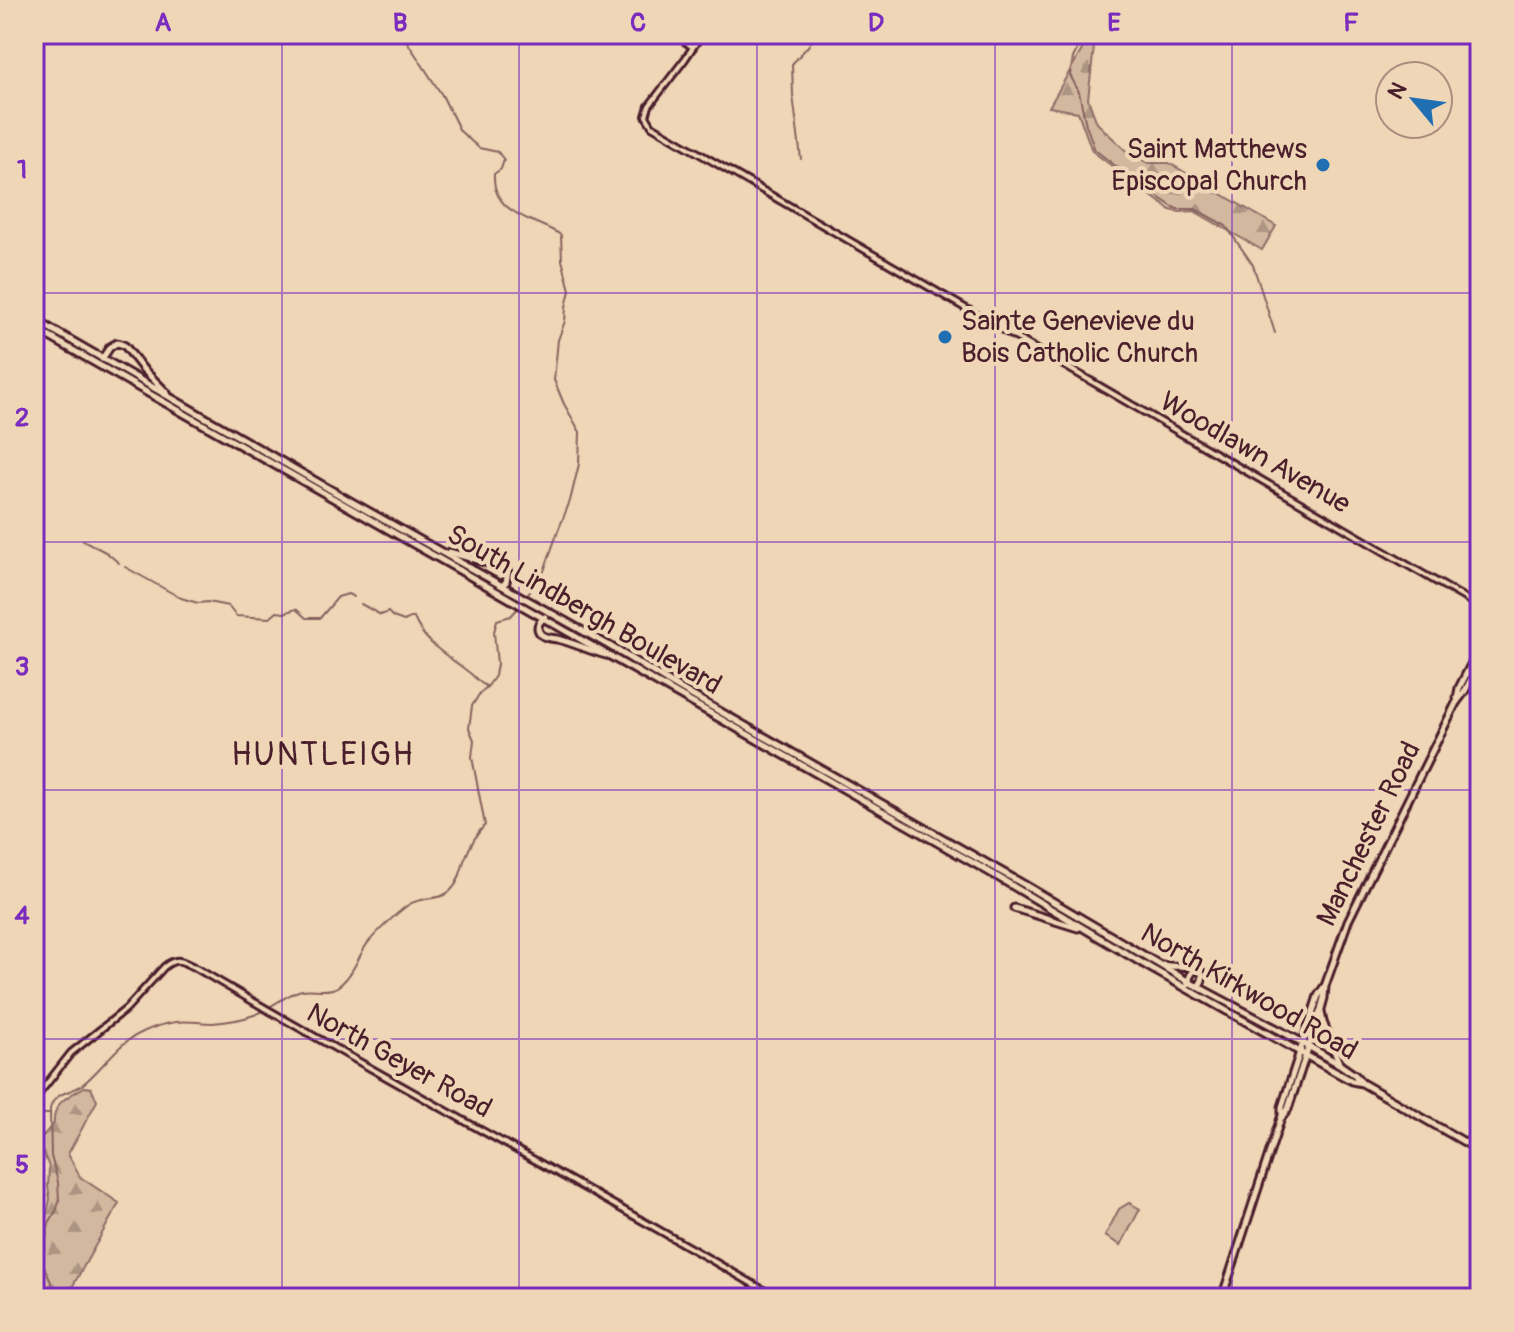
<svg xmlns="http://www.w3.org/2000/svg" width="1514" height="1332" viewBox="0 0 1514 1332" font-family="Pangolin,sans-serif">
<style>
.forest{fill:url(#forest-firs);stroke:#8e6c66;stroke-width:2}
.park{fill:#d3b8a0;stroke:#8e6c66;stroke-width:2}
.lines{fill:none;stroke-linecap:round;stroke-linejoin:round}
.stream{stroke:#87635f;stroke-width:2}
.minor-casing{stroke:#4a1f2b;stroke-width:10}
.major-casing{stroke:#4a1f2b;stroke-width:11}
.minor{stroke:#eed6b6;stroke-width:4}
.major{stroke:#eed6b6;stroke-width:5}
.grid{fill:none;stroke:#7b2cbf;stroke-width:2;stroke-opacity:0.55}
.poi-dot{fill:#1f6fb2;stroke:#eed6b6;stroke-width:3}
.labels{text-anchor:middle;dominant-baseline:central;stroke-width:8;stroke-linejoin:round;paint-order:stroke}
.poi-label{font-size:28px;fill:#4a1f2b;stroke:#eed6b6;text-anchor:end}
.street-label{font-size:28px;fill:#4a1f2b;stroke:#eed6b6}
.quarter-label{font-size:32px;letter-spacing:2px;fill:#4a1f2b;stroke:#eed6b6}
.neatline{fill:none;stroke:#7b2cbf;stroke-width:3}
.grid-label{font-size:26px;text-anchor:middle;font-weight:bold;fill:#7b2cbf}
</style>
<defs>
<pattern id="forest-firs" width="22" height="20" patternUnits="userSpaceOnUse" patternTransform="scale(2)"><rect width="22" height="20" fill="#d3b8a0"/><path d="M5 1l3.5 6h-7zM16 11l3.5 6h-7z" fill="#ad9583"/></pattern>
</defs>
<rect width="100%" height="100%" fill="#eed6b6"/>
<filter id="ink" filterUnits="userSpaceOnUse"><feTurbulence type="fractalNoise" baseFrequency=".0125" numOctaves="2"/><feDisplacementMap in="SourceGraphic" scale="16" xChannelSelector="R" yChannelSelector="G"/><feConvolveMatrix kernelMatrix="1 2 1 2 8 2 1 2 1" color-interpolation-filters="sRGB"/></filter>
<g filter="url(#ink)">
<g class="forest">
<polygon points="1087,41 1094,47 1088,99 1097,123 1125,150 1148,163 1169,163 1276,226 1262,250 1194,211 1180,212 1170,210 1092,151 1078,112 1049,107"/>
<path d="M84,1087L91,1088L97,1101L68,1154L80,1177L119,1203L70,1291L71,1298H50L39,1266V1253L50,1199L48,1187L49,1167L43,1152L34,1146V1142L44,1135L54,1123C53,1101 69,1097 84,1087Z"/>
</g>
<polygon class="park" points="1129,1203 1140,1209 1121,1245 1105,1236 1119,1209"/>
<g class="lines">
<g class="stream">
<path d="M402,34L442,95L460,131L479,148L498,152L504,160L501,169L494,174C492,215 534,218 561,235L562,260L570,290L566,307L565,321L558,340L554,380L564,404L580,432L579,464L570,501L558,531L544,571L525,599"/>
<polyline points="1085,34 1073,58 1070,75 1079,92 1086,125 1095,150 1140,185 1173,207 1177,209 1195,209 1226,226 1253,265 1275,333"/>
<polyline points="801,159 793,95 792,64 809,45 815,34"/>
<polyline points="83,540 107,553 119,563"/>
<polyline points="125,567 181,598 198,603 208,602 228,606 236,616 270,618 277,612 284,613 296,609 306,618 320,618 338,597 348,594 354,597"/>
<path d="M361,604L381,615L388,612L393,617L404,621L410,618H414C425,645 449,656 471,674C477,679 479,683 486,686"/>
<polyline points="34,1114 49,1114"/>
<path d="M58,1298L42,1262L49,1223L57,1209L59,1201L58,1182L51,1156L50,1109C55,1091 69,1094 82,1085C96,1074 107,1059 121,1046C133,1035 154,1026 170,1023C184,1019 198,1023 212,1023C225,1022 241,1020 254,1015C268,1010 290,992 302,990C313,988 328,993 337,987C351,978 357,960 365,947C371,937 398,912 408,905C423,895 441,902 452,889C459,882 461,871 464,861C469,848 475,835 485,825L472,757L474,740L469,728L472,706L480,693L488,686L495,676L497,664L494,632L497,620L511,616L519,607"/>
</g>
<defs>
<g id="minor">
<polyline points="674,34 693,47"/>
<polyline points="702,34 685,59 649,106 646,116 652,126 1385,552 1475,604 1480,609"/>
<path d="M34,1100L71,1053L126,1009L164,967C178,956 182,962 196,968C387,1081 585,1185 777,1298"/>
</g>
<g id="major">
<polyline points="34,319 352,502 608,645 679,688 1025,885 1189,982 1296,1039 1339,1064 1355,1075 1361,1082"/>
<polyline points="34,328 991,873 1152,969 1339,1074 1352,1081 1362,1083 1480,1151"/>
<polyline points="102,359 110,347 117,343 121,344 125,346 143,369 167,393"/>
<polyline points="449,552 502,567 508,572 506,582 503,585"/>
<path d="M545,617C540,621 535,626 540,633C543,638 552,638 557,639C574,643 590,651 606,655"/>
<polyline points="1457,698 1459,688 1480,647"/>
<polyline points="1014,908 1078,928"/>
<path d="M1163,965C1175,968 1191,964 1200,970C1204,976 1203,982 1197,987"/>
<polyline points="1188,984 1190,976 1196,967"/>
<polyline points="1321,1012 1323,1022 1339,1063"/>
<polyline points="1282,1117 1282,1107 1318,996 1324,987"/>
<polyline points="1222,1298 1273,1142 1281,1118 1288,1109 1321,1009 1324,998 1325,986 1348,921 1456,703 1465,691 1480,661"/>
</g>
</defs>
<use href="#minor" class="minor-casing"/>
<use href="#major" class="major-casing"/>
<use href="#minor" class="minor"/>
<use href="#major" class="major"/>
</g>
</g>
<path class="grid" d="M282,34V1298M519,34V1298M757,34V1298M995,34V1298M1232,34V1298M34,293H1480M34,542H1480M34,790H1480M34,1039H1480"/>
<g class="poi-dot">
<circle cx="1323" cy="165" r="8"/>
<circle cx="945" cy="337" r="8"/>
</g>
<g class="labels">
<g class="poi-label">
<text x="1307" y="149">Saint Matthews<tspan x="1307" dy="32">Episcopal Church</tspan></text>
<text x="961" y="321" text-anchor="start">Sainte Genevieve du<tspan x="961" dy="32">Bois Catholic Church</tspan></text>
</g>
<g class="street-label">
<text transform="translate(1255 453) rotate(30)">Woodlawn Avenue</text>
<text transform="translate(584 610) rotate(30)">South Lindbergh Boulevard</text>
<text transform="translate(1369 834) rotate(-64)">Manchester Road</text>
<text transform="translate(1249 992) rotate(30)">North Kirkwood Road</text>
<text transform="translate(399 1061) rotate(29)">North Geyer Road</text>
</g>
<g class="quarter-label">
<text x="323" y="755">HUNTLEIGH</text>
</g>
</g>
<rect width="1514" height="1332" fill="none" stroke="#eed6b6" stroke-width="88"/>
<g transform="translate(1414 100) rotate(299)"><circle r="38" fill="#eed6b6" stroke="#ac8d7e" stroke-width="2"/>
<path d="M0-6L14 30L0 20L-14 30Z" fill="#1f6fb2"/>
<text y="-12" font-size="22" font-weight="bold" text-anchor="middle" fill="#4a1f2b">N</text>
</g>
<rect x="44" y="44" width="1426" height="1244" class="neatline"/>
<g class="grid-label">
<text x="163" y="31">A</text>
<text x="400" y="31">B</text>
<text x="638" y="31">C</text>
<text x="876" y="31">D</text>
<text x="1114" y="31">E</text>
<text x="1351" y="31">F</text>
<text x="22" y="178">1</text>
<text x="22" y="426">2</text>
<text x="22" y="675">3</text>
<text x="22" y="924">4</text>
<text x="22" y="1173">5</text>
</g>
</svg>
